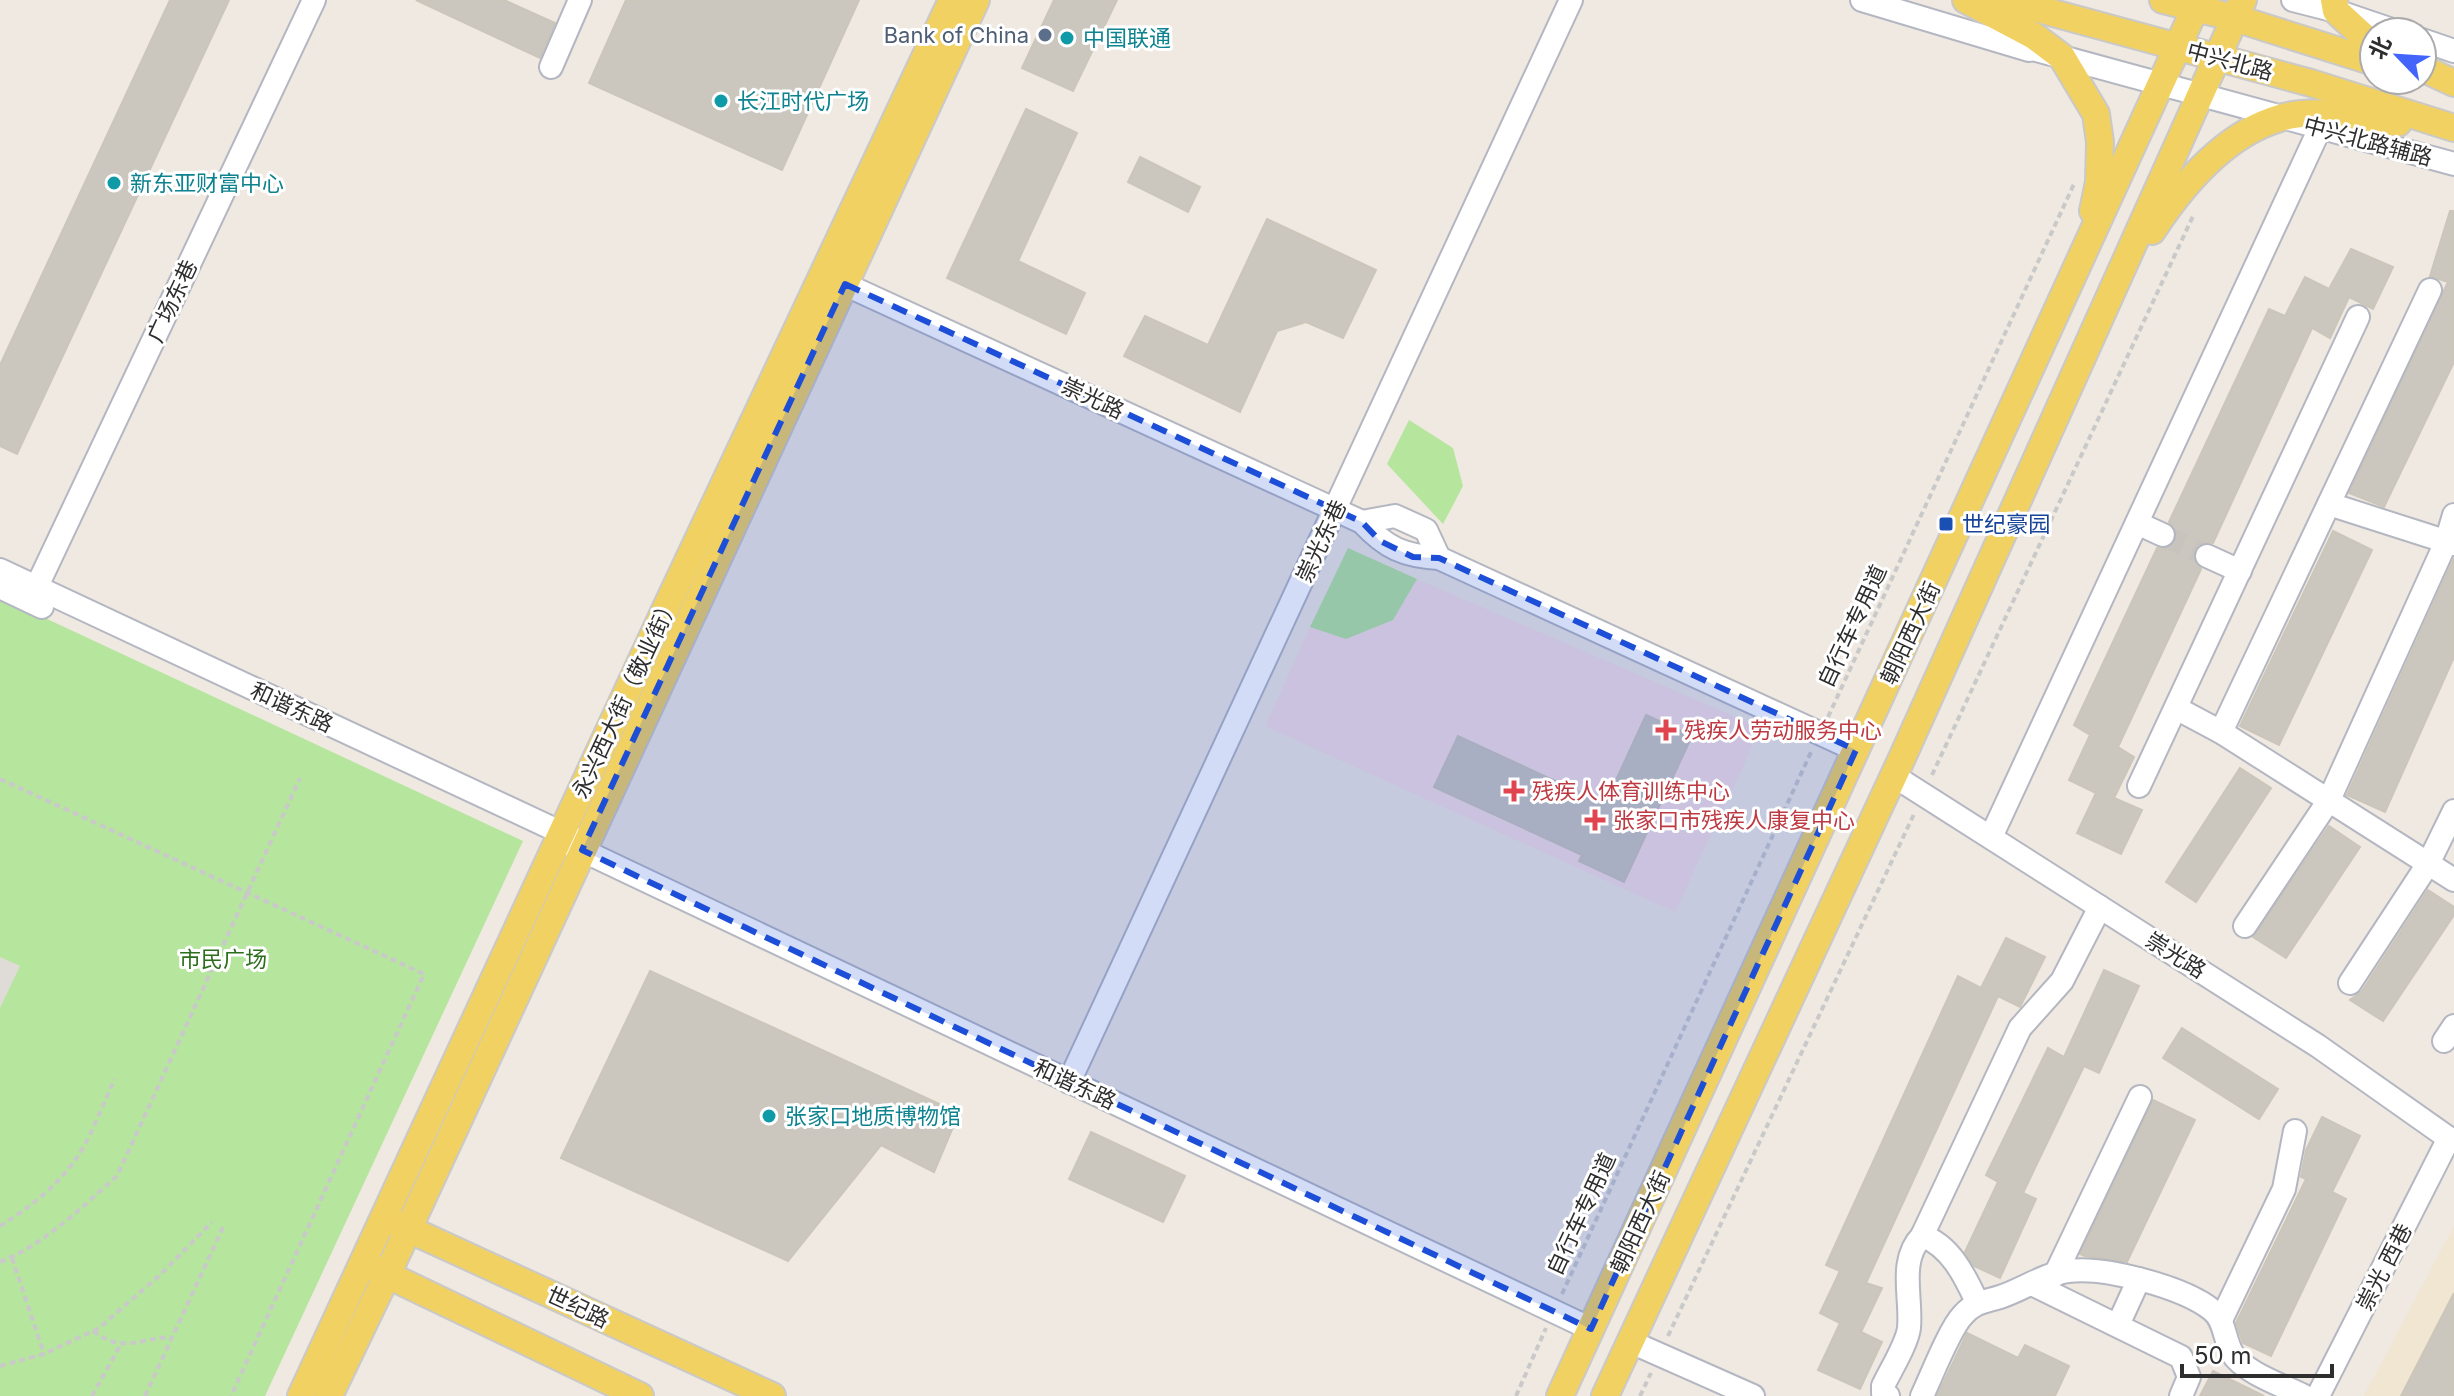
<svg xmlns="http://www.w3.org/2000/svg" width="2454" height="1396" viewBox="0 0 2454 1396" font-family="Inter,'Noto Sans SC',sans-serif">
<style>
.education{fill:#f0e6d1}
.medical{fill:#f5dfe0}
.green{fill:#b6e59e}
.plaza{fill:#dfdcd8}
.building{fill:#cbc7bf;stroke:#cbc5ba;stroke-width:2}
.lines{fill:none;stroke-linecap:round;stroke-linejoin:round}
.minor-tunnel{stroke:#c8c4bd;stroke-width:22;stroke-dasharray:22 11;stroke-linecap:butt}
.minor-casing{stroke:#b4b7c1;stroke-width:26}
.major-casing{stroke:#c9c9c9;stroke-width:30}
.path{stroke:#c9c9c9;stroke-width:4;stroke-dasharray:6 4;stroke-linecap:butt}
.minor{stroke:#fff;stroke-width:22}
.major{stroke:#f2d163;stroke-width:26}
.marked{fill:#1d4ed8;fill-opacity:0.2;stroke:#1d4ed8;stroke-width:6;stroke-dasharray:16 10;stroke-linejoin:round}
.service-dot{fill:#5c6f8a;stroke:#fff;stroke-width:3}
.culture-dot{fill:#0f9aa8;stroke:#fff;stroke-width:3}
.transit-dot{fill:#1a4fb4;stroke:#fff;stroke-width:3}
.health-dot{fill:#e0444e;stroke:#fff;stroke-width:3}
.labels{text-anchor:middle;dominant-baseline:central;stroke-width:6;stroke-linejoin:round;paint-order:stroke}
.service-label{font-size:22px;fill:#4e5e75;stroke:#fff;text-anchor:end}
.culture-label{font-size:22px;fill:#0d838f;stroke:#fff;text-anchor:start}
.street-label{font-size:22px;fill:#2e2e2e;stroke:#fff}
.transit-label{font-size:22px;fill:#164399;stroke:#fff;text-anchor:start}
.health-label{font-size:22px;fill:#be3a42;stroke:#fff;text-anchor:start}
.park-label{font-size:22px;fill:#2c6e1b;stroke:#fff}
</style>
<rect width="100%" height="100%" fill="#efe9e1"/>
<polygon class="education" points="2454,1226 2454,1396 2364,1396"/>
<polygon class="medical" points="1417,579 1761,728 1675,912 1265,726 1310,627 1346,639 1393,620"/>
<g class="green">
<polygon points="1409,420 1453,448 1463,486 1443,524 1387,464"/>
<polygon points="1348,548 1417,579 1393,620 1346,639 1310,627"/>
<polygon points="0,597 523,841 265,1396 0,1396"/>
</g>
<polygon class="plaza" points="0,957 20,966 0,1008"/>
<g class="building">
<polygon points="170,0 229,0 17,454 0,446 0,365"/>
<polygon points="416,0 504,0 555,23 540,58"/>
<polygon points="626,0 859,0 782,170 589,83"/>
<polygon points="1054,0 1117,0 1073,91 1022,68"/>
<polygon points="1026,109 1077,133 1018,261 1085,293 1066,334 947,278"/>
<polygon points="1140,157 1200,187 1188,212 1128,182"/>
<polygon points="2450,211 2454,211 2454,362 2384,507 2349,493 2448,282 2430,276"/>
<polygon points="1267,219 1376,270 1343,338 1306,322 1277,331 1240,412 1124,356 1145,316 1208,345"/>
<polygon points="2351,249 2393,267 2373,309 2349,297 2330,338 2312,328 2213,543 2205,542 2195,550 2193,558 2201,569 2118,747 2134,757 2114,798 2142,810 2121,854 2077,833 2096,793 2069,780 2090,735 2074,725 2157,548 2165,549 2175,542 2177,533 2169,522 2269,309 2285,316 2305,277 2329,289"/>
<polygon points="2333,531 2372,550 2279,745 2240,726"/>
<polygon points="2454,558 2454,657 2385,812 2347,795"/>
<polygon points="1646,715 1692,736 1624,882 1579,861 1582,855 1434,787 1458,736 1605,804"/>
<polygon points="2240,768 2271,788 2196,902 2166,882"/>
<polygon points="2329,826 2360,847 2286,958 2253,937"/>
<polygon points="2428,890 2454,907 2454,915 2383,1021 2350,1000 2362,991"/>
<polygon points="2006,938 2045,957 2020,1007 1998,996 1866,1283 1882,1288 1861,1332 1882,1342 1860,1389 1818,1370 1840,1323 1820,1313 1840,1271 1826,1265 1958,976 1981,988"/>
<polygon points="2104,970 2139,986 2099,1073 2084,1066 2023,1193 2036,1199 2000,1278 1974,1266 1965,1252 1998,1182 1986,1175 2048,1048 2064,1057"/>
<polygon points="650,971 959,1113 934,1172 881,1145 788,1261 561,1158"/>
<polygon points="2182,1028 2278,1089 2259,1119 2163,1058"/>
<polygon points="2153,1100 2195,1120 2127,1262 2085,1256 2080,1254"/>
<polygon points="2322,1117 2360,1136 2332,1192 2346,1199 2271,1356 2243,1343 2236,1323 2306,1179 2301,1177 2306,1150"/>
<polygon points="1091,1132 1185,1176 1163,1222 1069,1179"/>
<polygon points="2454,1293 2454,1396 2401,1396"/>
<polygon points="1967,1333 2018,1358 2025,1345 2069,1366 2055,1396 1937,1396"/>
<polygon points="2213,1371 2264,1396 2200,1396"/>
</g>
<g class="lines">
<polyline class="minor-tunnel" points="2163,535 2207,556"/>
<defs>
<g id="minor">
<polyline points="1862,0 2029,50"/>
<polyline points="2293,0 2336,11 2398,32"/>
<polyline points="2422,40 2454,51"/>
<polyline points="2018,45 2454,164"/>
<polyline points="551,67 580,0"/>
<path d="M831,278L1362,522C1386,548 1404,556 1439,558L1856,750"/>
<polyline points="2329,504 2454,544"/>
<polyline points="1362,522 1395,516 1426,530 1439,558"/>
<polyline points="2137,523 2163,535"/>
<polyline points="2207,556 2240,571"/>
<polyline points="0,570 577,840"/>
<polyline points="0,587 42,607"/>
<polyline points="30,601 314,0"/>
<polyline points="2176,708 2221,732 2454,880"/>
<polyline points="2221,732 2430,290"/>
<polyline points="1894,776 2318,1046 2454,1142"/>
<polyline points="2139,786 2358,317"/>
<polyline points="1991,837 2320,128"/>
<polyline points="569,844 1591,1329"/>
<polyline points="2245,926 2329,800 2446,542 2454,515"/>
<polyline points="2350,983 2428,864 2454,811"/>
<polyline points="2444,1041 2454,1026"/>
<polyline points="1069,1082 1571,0"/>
<polyline points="1922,1236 2020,1028 2062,981 2100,907"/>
<polyline points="2055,1275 2140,1097"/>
<polyline points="2032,1284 2181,1357 2189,1377 2181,1396"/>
<polyline points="2221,1320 2284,1189 2295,1131"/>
<polyline points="2118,1325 2139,1279"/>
<polyline points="1631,1342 1753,1396"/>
<path d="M1888,1396L1883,1393V1386C1890,1371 1907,1344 1909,1328C1912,1297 1898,1261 1922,1236C1950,1245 1965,1276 1977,1302"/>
<path d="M1922,1396C1931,1377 1950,1328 1963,1315C1974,1302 1984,1302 2000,1297C2022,1290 2044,1274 2068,1271C2104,1266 2183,1287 2212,1310C2225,1320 2224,1339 2232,1353C2243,1372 2284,1386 2304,1396"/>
<polyline points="2318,1396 2449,1138"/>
</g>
<g id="major">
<polyline points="1966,0 2034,36 2062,57 2096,114 2100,142 2099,182 2093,211"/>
<polyline points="2005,0 2311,83 2454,128"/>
<polyline points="2163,0 2235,18 2374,62"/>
<polyline points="2334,0 2336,11 2374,46"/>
<polyline points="2422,68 2454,83"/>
<path d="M2152,231C2182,185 2225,134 2280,118C2317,107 2361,118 2398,123"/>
<polyline points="393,1222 772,1396"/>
<polyline points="371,1267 640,1396"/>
<polyline points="301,1396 664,612 952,0"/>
<polyline points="329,1396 387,1275 976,0"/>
<polyline points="1560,1396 2199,0"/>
<polyline points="1605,1396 1902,758 2243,0"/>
</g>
</defs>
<use href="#minor" class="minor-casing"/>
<use href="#major" class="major-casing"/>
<g class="path">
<polyline points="1828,717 2074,184"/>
<polyline points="1932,775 2194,214"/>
<polyline points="0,779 424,974 231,1396"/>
<path d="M0,1226C28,1209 57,1186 76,1159C92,1136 102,1105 115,1079"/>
<polyline points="12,1258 44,1354"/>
<path d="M0,1262C45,1244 81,1208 117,1176L300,778"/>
<polyline points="1562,1294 1812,750"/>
<path d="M93,1331C123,1354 139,1338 172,1337"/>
<polyline points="1668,1336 1915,812"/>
<polyline points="0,1366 44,1354 99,1328 160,1275 212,1222"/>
<polyline points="92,1396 121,1344"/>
<polyline points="145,1396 224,1225"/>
<polyline points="1516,1396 1546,1328"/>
<polyline points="1640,1396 1651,1373"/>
</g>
<use href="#minor" class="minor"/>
<use href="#major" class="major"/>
</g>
<path class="marked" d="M845,284L1362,522L1380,541L1413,557L1439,558L1856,750L1591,1329L582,850Z"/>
<circle class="service-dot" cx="1045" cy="35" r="8"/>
<g class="culture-dot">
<circle cx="1067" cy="38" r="8"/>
<circle cx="721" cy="101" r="8"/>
<circle cx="114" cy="183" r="8"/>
<circle cx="769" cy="1116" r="8"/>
</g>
<rect class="transit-dot" x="1938" y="516" width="16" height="16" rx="4"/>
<g class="health-dot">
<path d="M1662 718h8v8h8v8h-8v8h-8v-8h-8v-8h8z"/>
<path d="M1510 779h8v8h8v8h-8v8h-8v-8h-8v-8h8z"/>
<path d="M1591 808h8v8h8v8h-8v8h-8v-8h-8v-8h8z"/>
</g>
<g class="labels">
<g class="service-label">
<text x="1029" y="35">Bank of China</text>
</g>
<g class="culture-label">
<text x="1083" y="38">中国联通</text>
<text x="737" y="101">长江时代广场</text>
<text x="130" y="183">新东亚财富中心</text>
<text x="785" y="1116">张家口地质博物馆</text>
</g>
<g class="street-label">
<text transform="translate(2230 61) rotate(15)">中兴北路</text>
<text transform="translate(2368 141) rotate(15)">中兴北路辅路</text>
<text transform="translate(172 301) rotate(-65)">广场东巷</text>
<text transform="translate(1093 398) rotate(25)">崇光路</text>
<text transform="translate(1321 541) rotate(-65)">崇光东巷</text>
<text transform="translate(1852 626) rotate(-65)">自行车专用道</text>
<text transform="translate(1910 633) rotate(-65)">朝阳西大街</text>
<text transform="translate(625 697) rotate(-65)">永兴西大街（敬业街）</text>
<text transform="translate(292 707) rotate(25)">和谐东路</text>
<text transform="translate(2176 955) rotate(32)">崇光路</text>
<text transform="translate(1075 1084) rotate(25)">和谐东路</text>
<text transform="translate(1581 1214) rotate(-65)">自行车专用道</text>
<text transform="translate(1640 1222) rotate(-65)">朝阳西大街</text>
<text transform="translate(2384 1267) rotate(-63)">崇光 西巷</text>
<text transform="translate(578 1307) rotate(25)">世纪路</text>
</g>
<g class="transit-label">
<text x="1962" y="524">世纪豪园</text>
</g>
<g class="health-label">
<text x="1684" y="730">残疾人劳动服务中心</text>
<text x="1532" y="791">残疾人体育训练中心</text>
<text x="1613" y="820">张家口市残疾人康复中心</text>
</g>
<g class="park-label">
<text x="223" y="959">市民广场</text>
</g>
</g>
<g transform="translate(2398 56) rotate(295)"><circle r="38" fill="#ffffff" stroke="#ababab" stroke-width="2"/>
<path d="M0-6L14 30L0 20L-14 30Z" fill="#4264fb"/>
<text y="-12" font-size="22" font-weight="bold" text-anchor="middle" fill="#2e2e2e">北</text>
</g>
<path d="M2182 1364v12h150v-12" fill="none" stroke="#2e2e2e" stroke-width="4"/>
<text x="2194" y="1364" font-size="24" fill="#2e2e2e" stroke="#ffffff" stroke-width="6" paint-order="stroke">50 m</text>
</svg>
